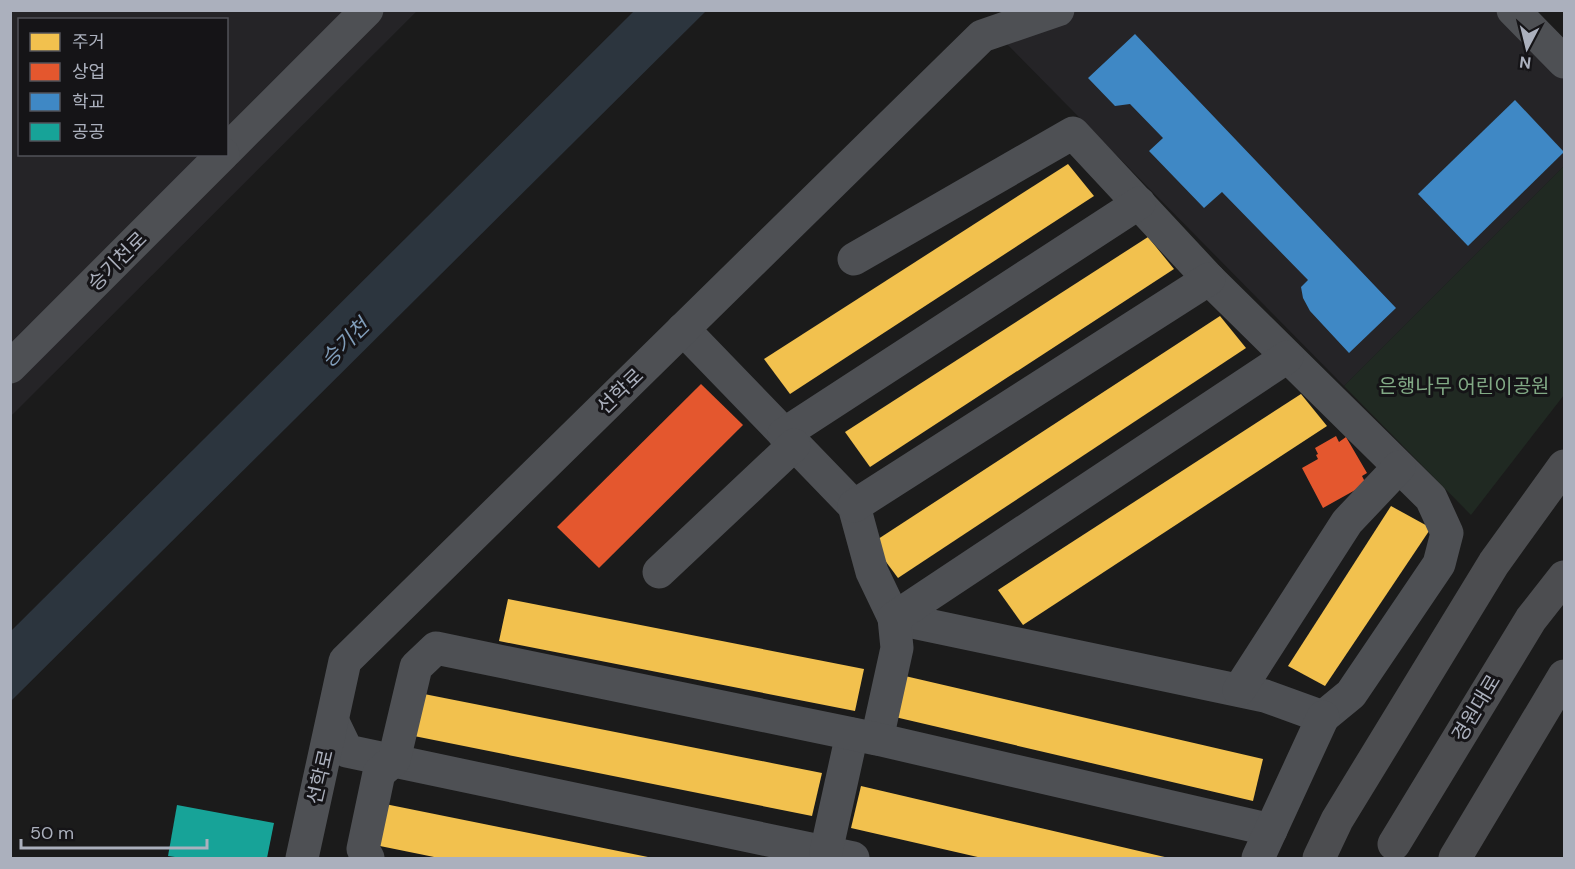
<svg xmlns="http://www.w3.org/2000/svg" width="1575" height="869" viewBox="0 0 1575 869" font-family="'DM Sans','Noto Sans KR',sans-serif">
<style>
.built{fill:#252427;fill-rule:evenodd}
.green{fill:#202922}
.water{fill:#2c353e}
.homes{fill:#f2c14e}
.shops{fill:#e4572e}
.schools{fill:#3f88c5}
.public{fill:#17a398}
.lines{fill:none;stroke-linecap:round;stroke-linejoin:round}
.minor{stroke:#4e5054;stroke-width:33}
.major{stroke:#4c4d50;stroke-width:33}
.labels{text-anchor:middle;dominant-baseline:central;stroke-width:6;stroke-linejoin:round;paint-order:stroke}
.street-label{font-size:20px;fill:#abb0bd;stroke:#151417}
.park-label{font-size:20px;fill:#81a985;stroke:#151417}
.water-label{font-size:21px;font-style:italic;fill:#809db9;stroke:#151417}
</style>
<rect width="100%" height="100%" fill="#1b1b1b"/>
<g class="built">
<polygon points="1058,10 1513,11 1564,62 1564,166 1344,386 994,31"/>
<path d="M11,11H417L11,416ZM20,20H226V154H20Z"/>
</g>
<polygon class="green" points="1564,166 1564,395 1471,515 1344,386"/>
<polygon class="water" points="634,11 706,11 11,701 11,631"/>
<g class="homes">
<polygon points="1068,164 1094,196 790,394 764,359"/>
<polygon points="1148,237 1174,269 870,467 845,432"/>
<polygon points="1220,316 1246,348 898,578 872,543"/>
<polygon points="1301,394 1327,426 1023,625 998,590"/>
<polygon points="1391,506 1431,528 1325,686 1288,666"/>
<polygon points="508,599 864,669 855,711 499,641"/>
<polygon points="905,676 1263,759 1253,801 895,717"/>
<polygon points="419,693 822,773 812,816 409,735"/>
<polygon points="861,786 1169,858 982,858 851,828"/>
<polygon points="385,804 648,857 648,858 439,858 375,845"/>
</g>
<g class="shops">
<polygon points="701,384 743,425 599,568 557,527"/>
<polygon points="1336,436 1339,442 1346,437 1367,473 1362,476 1366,484 1323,508 1302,468 1318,459 1316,455 1318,454 1315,448"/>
</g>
<g class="schools">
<polygon points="1135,34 1396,308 1349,353 1310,311 1303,298 1301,287 1308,280 1222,192 1204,208 1149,151 1163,138 1130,104 1115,106 1088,78"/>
<polygon points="1515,100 1564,152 1468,246 1418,194"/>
</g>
<polygon class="public" points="177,805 274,823 267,858 182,858 168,856"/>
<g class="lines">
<g class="minor">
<polyline points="1513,10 1564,62"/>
<polyline points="226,151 367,10"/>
<polyline points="683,329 854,506 872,572 894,618 1265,696 1323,717 1351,694 1439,564 1447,533 1431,498 1209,279 1073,133 854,259"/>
<polyline points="10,367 223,154"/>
<polyline points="784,434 1139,203"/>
<polyline points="854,506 1209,279"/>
<polyline points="659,572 794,445"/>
<polyline points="1239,690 1347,522 1399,467"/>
<polyline points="333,722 347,751 853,858"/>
<polyline points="877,739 897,648 894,618 1287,357"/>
<polyline points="826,852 852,734"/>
<polyline points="302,858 345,661 982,36 1058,10"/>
<polyline points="368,858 363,849 379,773 394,760 416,667 436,648 877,739 1271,830"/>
<polyline points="1258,858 1323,717"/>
</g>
<g class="major">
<polyline points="1394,844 1531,619 1564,577"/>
<polyline points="1319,858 1337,820 1494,563 1564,466"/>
<polyline points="1455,858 1564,676"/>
</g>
</g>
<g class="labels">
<g class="street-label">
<text transform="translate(117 261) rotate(-45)">승기천로</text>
<text transform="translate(620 391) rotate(-44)">선학로</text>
<text transform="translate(1476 708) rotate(-59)">경원대로</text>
<text transform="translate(320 777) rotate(-77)">선학로</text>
</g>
<g class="park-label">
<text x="1464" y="386">은행나무 어린이공원</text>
</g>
<g class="water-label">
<text transform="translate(345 343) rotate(-45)">승기천</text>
</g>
</g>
<rect width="1575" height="869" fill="none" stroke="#abb0bd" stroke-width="24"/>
<rect x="18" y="18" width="210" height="138" fill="#151417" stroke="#515259" stroke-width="1.5"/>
<rect x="30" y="33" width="30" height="18" fill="#f2c14e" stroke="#515259" stroke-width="1.5"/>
<text x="72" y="48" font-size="18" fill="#abb0bd">주거</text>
<rect x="30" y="63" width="30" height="18" fill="#e4572e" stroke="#515259" stroke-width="1.5"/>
<text x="72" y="78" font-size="18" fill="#abb0bd">상업</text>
<rect x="30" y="93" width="30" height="18" fill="#3f88c5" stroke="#515259" stroke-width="1.5"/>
<text x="72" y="108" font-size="18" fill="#abb0bd">학교</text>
<rect x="30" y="123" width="30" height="18" fill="#17a398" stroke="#515259" stroke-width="1.5"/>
<text x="72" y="138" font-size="18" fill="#abb0bd">공공</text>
<g transform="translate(1527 48) rotate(187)" stroke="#151417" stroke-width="4.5" paint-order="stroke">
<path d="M0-4.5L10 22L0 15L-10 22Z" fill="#abb0bd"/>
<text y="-9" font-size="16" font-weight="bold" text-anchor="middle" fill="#abb0bd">N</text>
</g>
<path d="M21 839v9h186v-9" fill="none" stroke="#abb0bd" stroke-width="3"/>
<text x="30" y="839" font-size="18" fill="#abb0bd" stroke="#151417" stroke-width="4.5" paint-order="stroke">50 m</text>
</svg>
